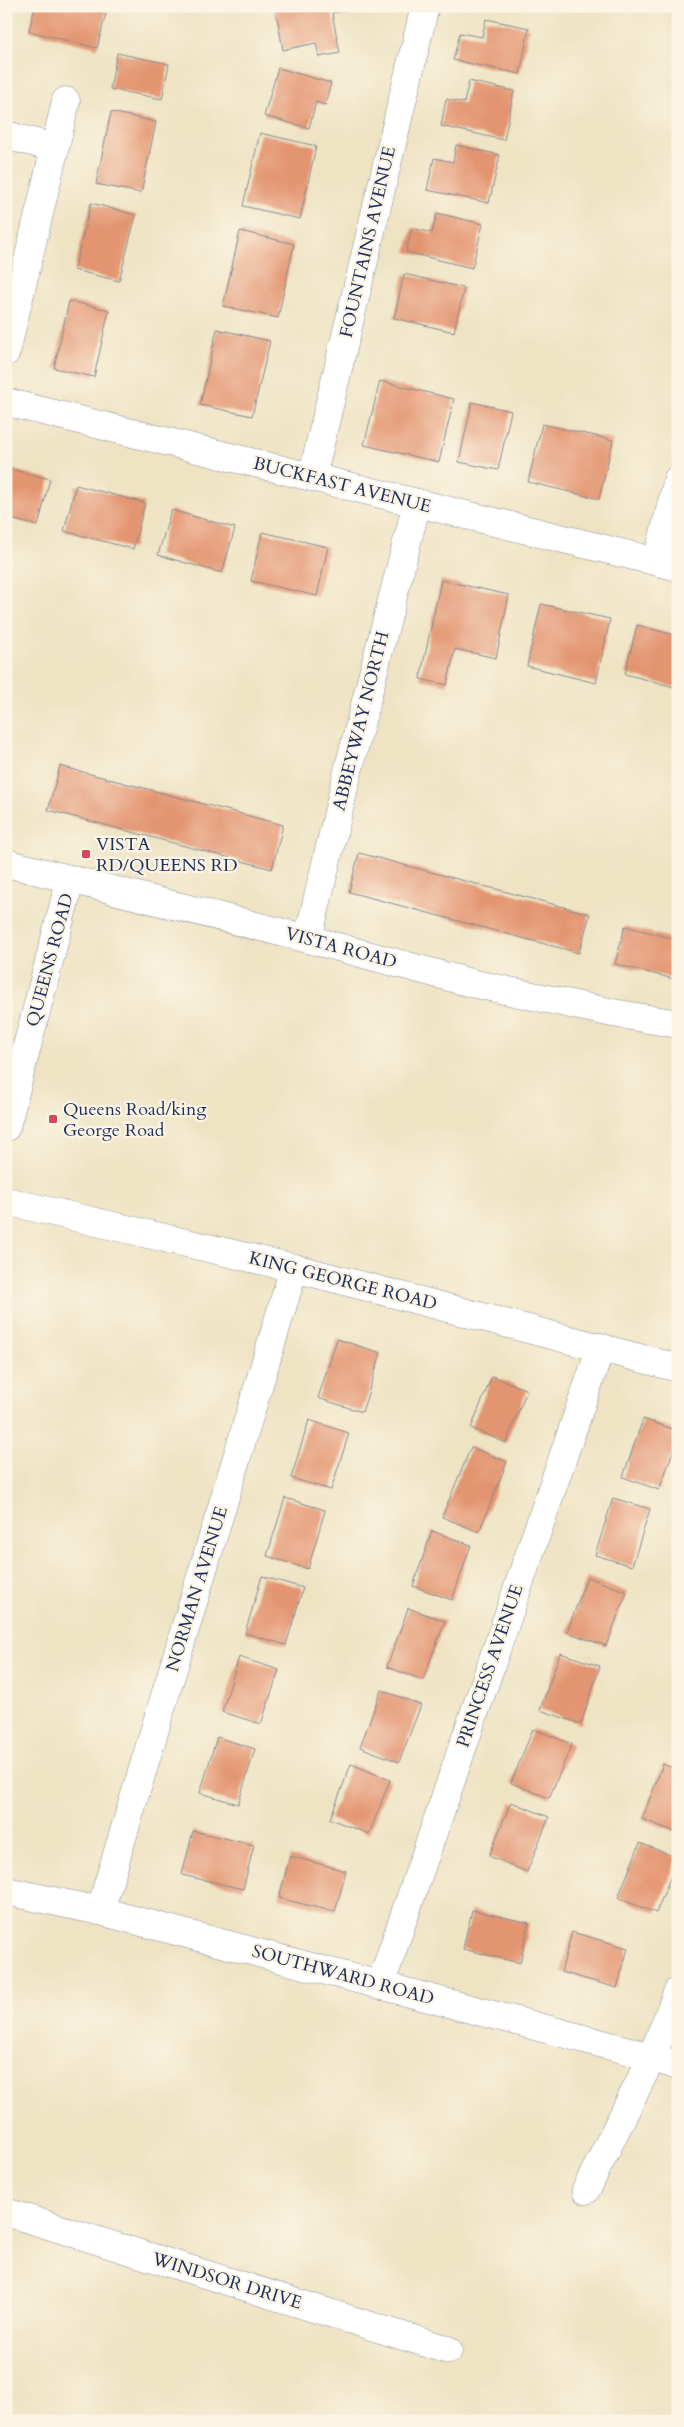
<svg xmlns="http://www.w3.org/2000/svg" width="684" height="2427" viewBox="0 0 684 2427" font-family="Cardo,serif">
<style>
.building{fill:#e3946f}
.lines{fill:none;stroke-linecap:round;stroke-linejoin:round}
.minor-casing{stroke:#848990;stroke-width:29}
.major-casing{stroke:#848990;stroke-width:29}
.minor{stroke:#fff;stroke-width:28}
.major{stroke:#fff;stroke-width:28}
.poi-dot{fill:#d1495b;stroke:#fcf5e5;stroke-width:2}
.labels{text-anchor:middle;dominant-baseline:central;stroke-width:4.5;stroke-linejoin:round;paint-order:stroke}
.street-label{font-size:18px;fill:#1b2f5e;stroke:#fcf5e5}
.poi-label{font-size:18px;fill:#1b2f5e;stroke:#fcf5e5;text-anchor:start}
</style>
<rect width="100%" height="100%" fill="#fcf5e5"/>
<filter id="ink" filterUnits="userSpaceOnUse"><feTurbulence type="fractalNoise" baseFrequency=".02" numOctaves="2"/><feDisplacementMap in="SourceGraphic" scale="10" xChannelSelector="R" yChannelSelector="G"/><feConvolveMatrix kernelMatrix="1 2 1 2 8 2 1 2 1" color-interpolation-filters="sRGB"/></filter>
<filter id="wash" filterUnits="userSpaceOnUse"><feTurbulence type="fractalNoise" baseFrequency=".0096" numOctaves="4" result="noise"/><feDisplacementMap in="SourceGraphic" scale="20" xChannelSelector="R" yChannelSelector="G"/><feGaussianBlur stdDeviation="1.12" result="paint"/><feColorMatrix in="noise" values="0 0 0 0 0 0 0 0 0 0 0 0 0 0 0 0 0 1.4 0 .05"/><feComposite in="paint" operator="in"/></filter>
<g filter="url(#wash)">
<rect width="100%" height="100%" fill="#eee3c3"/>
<g id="blocks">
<g class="building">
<polygon points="35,6 108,6 97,48 29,31"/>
<polygon points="275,6 344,6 345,11 332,13 340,53 319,57 316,43 283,50"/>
<polygon points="486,19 529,28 520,74 453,60 460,33 482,37"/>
<polygon points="117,53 169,64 162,99 110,89"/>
<polygon points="278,68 331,83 325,105 316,102 309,128 264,116"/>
<polygon points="469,81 514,91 504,140 441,126 446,99 464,103"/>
<polygon points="111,112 156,122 141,193 96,184"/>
<polygon points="260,133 316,146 300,219 243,206"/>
<polygon points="456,145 500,155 489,203 427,190 434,158 453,162"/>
<polygon points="91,203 136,215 119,281 74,270"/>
<polygon points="437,213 483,224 472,268 406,252 412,228 432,233"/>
<polygon points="240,231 294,244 278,318 223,306"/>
<polygon points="404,274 464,288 454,332 394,318"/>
<polygon points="69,301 109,310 94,377 54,368"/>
<polygon points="217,329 270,341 252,416 200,405"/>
<polygon points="380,381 454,399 439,462 364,445"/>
<polygon points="472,402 511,411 498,470 459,462"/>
<polygon points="542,424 613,440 599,499 528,482"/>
<polygon points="6,468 50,479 38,526 6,518"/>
<polygon points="76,485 145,503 133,549 64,531"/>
<polygon points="171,510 235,528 222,573 158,555"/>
<polygon points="262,532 328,547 317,596 251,581"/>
<polygon points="441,580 509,595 496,658 455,649 447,685 420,679"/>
<polygon points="541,604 610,619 596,683 527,666"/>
<polygon points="637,625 678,636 678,688 625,674"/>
<polygon points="60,766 283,825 272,869 48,810"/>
<polygon points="359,853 590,914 579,953 349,892"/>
<polygon points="625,926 678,940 678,980 615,964"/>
<polygon points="337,1339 381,1353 362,1412 318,1398"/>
<polygon points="492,1376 527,1390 506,1443 471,1428"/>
<polygon points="643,1419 678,1431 678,1438 659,1490 623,1477"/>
<polygon points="309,1420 349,1433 331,1490 291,1478"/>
<polygon points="471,1447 507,1462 479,1532 442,1517"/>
<polygon points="285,1498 325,1510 308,1569 267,1556"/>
<polygon points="613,1498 650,1509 632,1566 595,1555"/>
<polygon points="432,1531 471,1545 452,1600 413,1586"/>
<polygon points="262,1576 303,1588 286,1645 245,1633"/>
<polygon points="587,1577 627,1592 606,1646 567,1632"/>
<polygon points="408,1608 445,1621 423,1680 387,1667"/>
<polygon points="560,1653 600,1666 581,1724 540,1710"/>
<polygon points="239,1657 279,1670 261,1724 222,1712"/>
<polygon points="381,1690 421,1705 399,1762 360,1747"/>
<polygon points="533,1729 572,1744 549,1798 511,1783"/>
<polygon points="217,1737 255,1749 238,1804 200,1793"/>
<polygon points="351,1764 390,1780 369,1834 330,1819"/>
<polygon points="663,1764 678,1770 678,1833 642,1819"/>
<polygon points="511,1802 549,1817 527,1872 489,1856"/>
<polygon points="193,1831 254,1845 243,1889 182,1875"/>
<polygon points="640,1843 678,1858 656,1913 618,1898"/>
<polygon points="290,1856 346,1871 335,1912 279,1898"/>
<polygon points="472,1910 529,1923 520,1963 463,1949"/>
<polygon points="572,1932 628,1948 617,1988 561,1972"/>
</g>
</g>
</g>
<g filter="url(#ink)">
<use href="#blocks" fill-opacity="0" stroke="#848990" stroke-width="1"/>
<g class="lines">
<defs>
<g id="minor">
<polyline points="6,135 54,148"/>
<polyline points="6,352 66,101"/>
<polyline points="6,402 678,567"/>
<polyline points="312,477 425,6"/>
<polyline points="657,561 678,479"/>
<polyline points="308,939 347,775 417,503"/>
<polyline points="6,1127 70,881"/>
<polyline points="6,1201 294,1268 678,1368"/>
<polyline points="6,1891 100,1911 652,2057 678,2066"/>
<polyline points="100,1911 294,1268"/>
<polyline points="380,1986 601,1347"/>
<polyline points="586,2190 652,2057 678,1991"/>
<polyline points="6,2212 448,2350"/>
</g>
<polyline id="major" points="6,863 308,939 471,983 613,1013 678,1024"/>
</defs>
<use href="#minor" class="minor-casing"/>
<use href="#major" class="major-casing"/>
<use href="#minor" class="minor"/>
<use href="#major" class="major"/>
</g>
</g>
<g class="poi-dot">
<rect x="81" y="849" width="10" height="10" rx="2.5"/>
<rect x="48" y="1114" width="10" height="10" rx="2.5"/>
</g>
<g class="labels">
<g class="street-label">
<text transform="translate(368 242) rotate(-77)">FOUNTAINS AVENUE</text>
<text transform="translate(342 485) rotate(14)">BUCKFAST AVENUE</text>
<text transform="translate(361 721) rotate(-76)">ABBEYWAY NORTH</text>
<text transform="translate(341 948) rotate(15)">VISTA ROAD</text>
<text transform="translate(50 960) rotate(-75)">QUEENS ROAD</text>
<text transform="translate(343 1281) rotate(14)">KING GEORGE ROAD</text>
<text transform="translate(197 1589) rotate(-73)">NORMAN AVENUE</text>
<text transform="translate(490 1666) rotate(-71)">PRINCESS AVENUE</text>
<text transform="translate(343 1975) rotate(15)">SOUTHWARD ROAD</text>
<text transform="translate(227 2281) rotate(17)">WINDSOR DRIVE</text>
</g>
<g class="poi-label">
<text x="96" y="844">VISTA<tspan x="96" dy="21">RD/QUEENS RD</tspan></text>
<text x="63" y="1109">Queens Road/king<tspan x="63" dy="21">George Road</tspan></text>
</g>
</g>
<rect width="684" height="2427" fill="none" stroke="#fcf5e5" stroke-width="25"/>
</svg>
